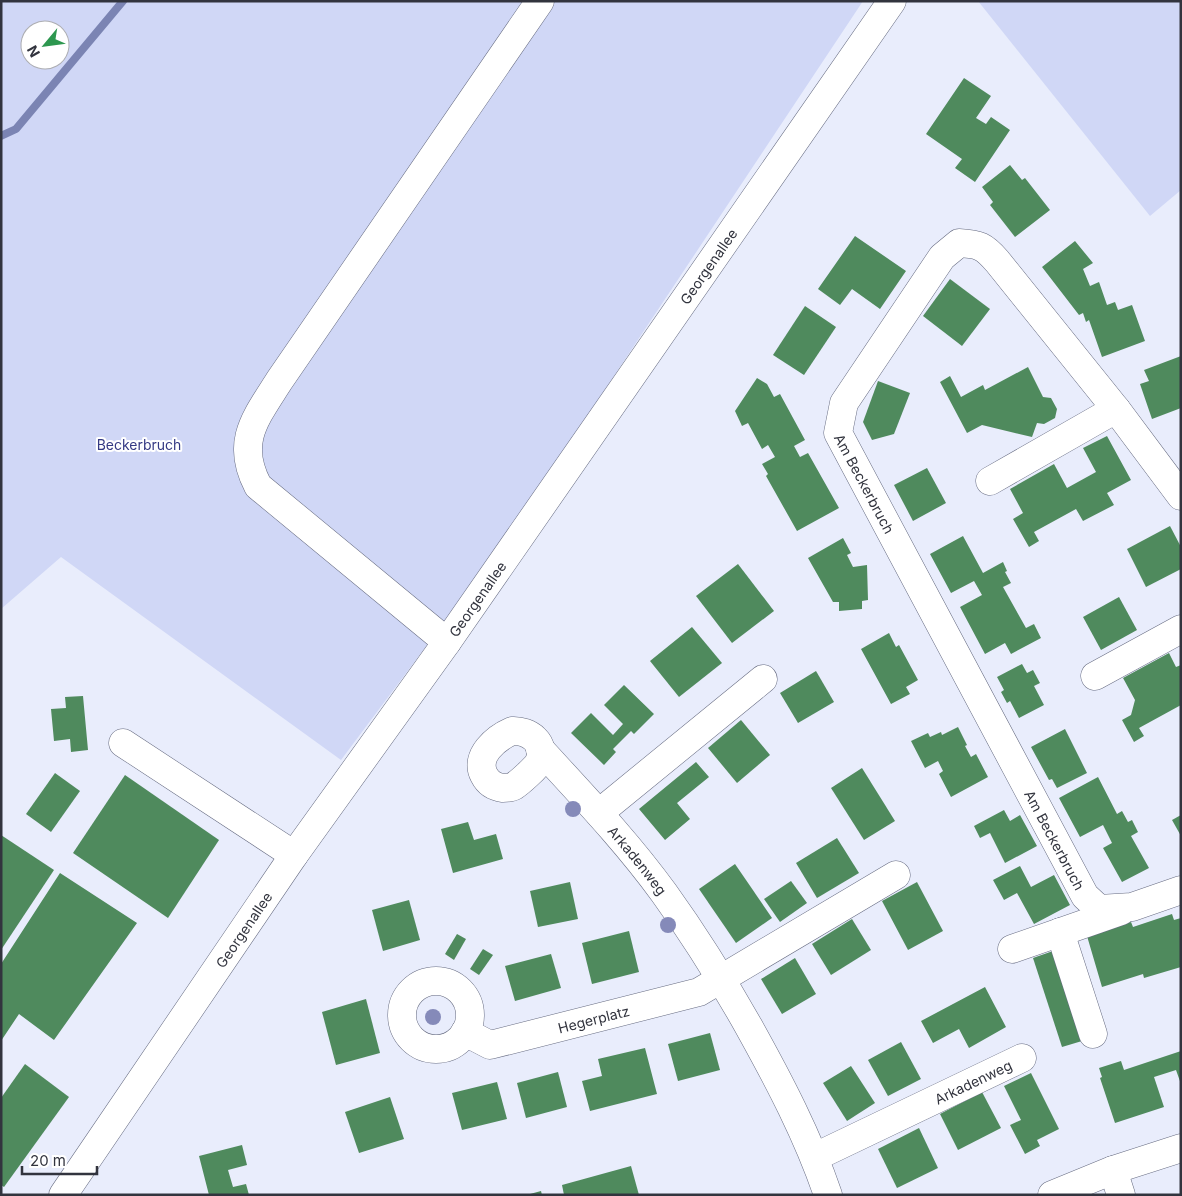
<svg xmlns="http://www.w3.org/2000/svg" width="1182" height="1196" viewBox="0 0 1182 1196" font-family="Inter,sans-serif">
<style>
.green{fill:#d0d7f6;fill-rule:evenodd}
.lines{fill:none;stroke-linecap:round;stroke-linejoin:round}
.stream{stroke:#7b84b3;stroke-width:8}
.building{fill:#4f8a5d}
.minor-casing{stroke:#676c82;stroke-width:29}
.minor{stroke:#fff;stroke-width:28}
.tree{fill:#858ab9}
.labels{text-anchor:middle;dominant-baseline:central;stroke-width:4;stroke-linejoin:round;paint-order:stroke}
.street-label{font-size:14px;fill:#32343e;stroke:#fff}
.park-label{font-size:14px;fill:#343983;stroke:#fff}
</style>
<rect width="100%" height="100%" fill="#e9edfc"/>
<g class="green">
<path d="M1,1H863L499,549L341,760L61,557L1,609ZM30,30H60V60H30Z"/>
<polygon points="978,1 1181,1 1181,190 1150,216"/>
</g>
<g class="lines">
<polyline class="stream" points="1,136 16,129 123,1"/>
</g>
<g class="building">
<polygon points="964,78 991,96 976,118 986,124 991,117 1010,130 975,182 955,168 962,159 926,134"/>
<polygon points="1010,165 1022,180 1025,178 1050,210 1015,237 990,205 993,202 982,187"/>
<polygon points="855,236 906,271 880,309 852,289 840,305 818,289"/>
<polygon points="1075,241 1093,263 1083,269 1090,286 1099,282 1107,305 1115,302 1118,310 1132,305 1145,341 1102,357 1089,320 1086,322 1083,313 1079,315 1042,267"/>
<polygon points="950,279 990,309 962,346 923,316"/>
<polygon points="805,306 836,327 804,375 773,355"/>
<polygon points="1181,356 1181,408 1152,419 1140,384 1149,381 1144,370"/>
<polygon points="1028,367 1043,397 1051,398 1057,409 1055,418 1044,424 1037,423 1032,437 982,425 967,433 940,382 950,376 961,397 983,385 985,390"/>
<polygon points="757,378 767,384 774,397 780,394 805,440 794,446 800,457 808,453 839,508 797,531 766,476 768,474 762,464 775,457 768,445 762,449 748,423 742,426 735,411"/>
<polygon points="878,381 910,393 894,434 872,440 863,422"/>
<polygon points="1107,436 1131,480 1107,493 1114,505 1083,521 1076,509 1034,532 1039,541 1029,547 1013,519 1023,513 1010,489 1054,464 1067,488 1096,472 1083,448"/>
<polygon points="927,468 946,503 913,521 894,485"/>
<polygon points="1170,526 1181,547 1181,569 1146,587 1127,549"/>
<polygon points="963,536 983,573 1003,562 1007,571 1005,572 1011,583 1003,587 1026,628 1034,624 1041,638 1011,654 1005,643 985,654 960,607 982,595 974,581 951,593 930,554"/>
<polygon points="843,538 851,553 847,555 853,567 867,565 868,600 862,601 862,609 839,611 839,602 833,602 808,558"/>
<polygon points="738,564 774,611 732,643 696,596"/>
<polygon points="1119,597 1137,630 1101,650 1083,617"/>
<polygon points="692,627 722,663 679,697 650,661"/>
<polygon points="889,633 896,647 899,645 918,680 906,687 910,694 891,704 861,649"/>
<polygon points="1169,653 1176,667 1181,665 1181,705 1139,728 1144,736 1134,742 1122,720 1131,715 1135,700 1123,678"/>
<polygon points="1022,664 1027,673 1033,670 1040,683 1034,686 1044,705 1019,718 1010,701 1007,703 1001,692 1004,690 997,677"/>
<polygon points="816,671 834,702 798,723 780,693"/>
<polygon points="624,685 654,714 634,734 631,731 613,749 616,752 604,765 571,733 591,713 613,735 623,724 604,705"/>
<polygon points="83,696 88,750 71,752 70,739 54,741 51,709 66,708 65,697"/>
<polygon points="741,720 770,755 737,783 708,748"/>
<polygon points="958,727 967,745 965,746 971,757 976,754 988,777 951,797 939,774 943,771 938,761 925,768 911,741 928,733 930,737 941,732 942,735"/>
<polygon points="1065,729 1087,773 1057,788 1052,779 1049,780 1031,747"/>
<polygon points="696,762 709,777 677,803 690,819 665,840 639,809"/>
<polygon points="862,768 895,821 864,840 831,788"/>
<polygon points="55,773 80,791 51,832 26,814"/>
<polygon points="125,775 219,840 168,918 73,853"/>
<polygon points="1098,777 1117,814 1122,811 1128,822 1132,820 1138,832 1131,836 1149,868 1122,882 1103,848 1112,843 1103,825 1080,837 1059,798"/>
<polygon points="1004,810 1010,821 1020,815 1037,846 1005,863 990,833 980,838 974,826"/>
<polygon points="1181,815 1181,836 1172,820"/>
<polygon points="468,822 474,840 496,834 503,859 453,873 441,829"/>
<polygon points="1,835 54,870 1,950"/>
<polygon points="837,838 859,873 817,898 796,863"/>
<polygon points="735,864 772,918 736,943 699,889"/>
<polygon points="1020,866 1031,887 1054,875 1070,905 1034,924 1017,893 1004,900 993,880"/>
<polygon points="60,873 137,923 54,1040 19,1014 1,1041 1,964"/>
<polygon points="791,881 807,903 780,922 764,899"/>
<polygon points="570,882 578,919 538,927 530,891"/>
<polygon points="917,882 943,931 908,950 882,901"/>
<polygon points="409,900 420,940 383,951 372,910"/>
<polygon points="1172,914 1174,920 1181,918 1181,967 1144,978 1143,974 1102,987 1087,936 1131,922 1133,927"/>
<polygon points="852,919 871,950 831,975 812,944"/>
<polygon points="629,931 639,972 592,984 582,943"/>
<polygon points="457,934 466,939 454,960 445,954"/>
<polygon points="483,949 493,955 479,975 470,969"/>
<polygon points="1053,951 1082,1041 1062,1047 1033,958"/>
<polygon points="551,954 561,988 515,1001 505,966"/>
<polygon points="795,958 816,994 782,1014 761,979"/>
<polygon points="985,987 1006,1027 969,1048 959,1029 933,1043 921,1021"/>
<polygon points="366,999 380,1053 336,1065 322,1012"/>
<polygon points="710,1033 720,1070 678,1081 668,1044"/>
<polygon points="901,1042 921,1079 888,1096 868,1060"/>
<polygon points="645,1048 657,1094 590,1111 582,1081 602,1076 598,1059"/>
<polygon points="1181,1051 1181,1084 1176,1070 1154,1077 1164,1107 1115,1123 1100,1078 1102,1077 1099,1068 1121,1061 1124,1070"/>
<polygon points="25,1064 69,1097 4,1187 1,1185 1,1098"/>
<polygon points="851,1066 875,1103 847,1121 823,1083"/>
<polygon points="558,1072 567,1107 526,1118 517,1083"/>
<polygon points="1031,1073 1059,1129 1037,1140 1040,1146 1025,1154 1010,1125 1021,1120 1004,1086"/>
<polygon points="497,1082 507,1119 462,1130 452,1093"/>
<polygon points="982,1092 1001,1128 958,1150 940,1114"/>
<polygon points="390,1097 404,1139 359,1153 345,1112"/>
<polygon points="919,1128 938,1168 897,1188 878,1149"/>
<polygon points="242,1145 247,1165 228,1170 233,1187 246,1184 249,1195 209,1195 199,1156"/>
<polygon points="631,1166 639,1195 564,1195 562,1185"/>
<polygon points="541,1191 542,1195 530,1195 530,1194"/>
</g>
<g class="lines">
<defs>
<g id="minor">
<polyline points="990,481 1116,409"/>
<path id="s1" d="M1181,496L1116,409L997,261C984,246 979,244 959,243L942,257L844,403L838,433L1085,896L1099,909L1132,907L1181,890"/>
<path d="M447,642L258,486C235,442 255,419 279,381L540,1"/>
<polyline points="1095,676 1181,629"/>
<path d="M512,731C529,730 547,743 539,762C537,767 519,783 514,786C511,788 506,788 503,788C495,787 488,783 484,775C474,756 496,738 512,731Z"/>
<polyline points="123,743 294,855"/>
<path id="s2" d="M540,749C583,796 627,842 664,893C695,936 723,981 749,1027C779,1081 808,1136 828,1195"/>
<polyline points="599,813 763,679"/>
<polyline points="1060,932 1093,1034"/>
<polyline points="1012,949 1121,911"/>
<circle cx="436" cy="1015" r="34"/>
<path id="s3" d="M465,1032L490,1045L699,992L896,875"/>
<path id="s4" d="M815,1157L1022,1058"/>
<polyline points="1113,1170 1121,1195"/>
<path id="s5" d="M63,1195L294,855L447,642L892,1"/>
<polyline points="1052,1195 1113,1170 1181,1148"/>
</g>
</defs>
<use href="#minor" class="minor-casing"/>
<use href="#minor" class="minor"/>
</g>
<g class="tree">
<circle cx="573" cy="809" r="8"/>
<circle cx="668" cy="925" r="8"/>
<circle cx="433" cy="1017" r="8"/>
</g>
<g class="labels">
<g class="street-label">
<text stroke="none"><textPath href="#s5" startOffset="1131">Georgenallee</textPath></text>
<text stroke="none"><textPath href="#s1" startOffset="628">Am Beckerbruch</textPath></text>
<text stroke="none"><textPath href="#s5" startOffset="726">Georgenallee</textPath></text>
<text stroke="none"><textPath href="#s1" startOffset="1032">Am Beckerbruch</textPath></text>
<text stroke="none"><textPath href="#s2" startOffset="148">Arkadenweg</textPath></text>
<text stroke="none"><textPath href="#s5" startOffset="321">Georgenallee</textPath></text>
<text stroke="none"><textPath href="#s3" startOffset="135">Hegerplatz</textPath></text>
<text stroke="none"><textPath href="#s4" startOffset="175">Arkadenweg</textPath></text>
</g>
<g class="park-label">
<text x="139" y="444">Beckerbruch</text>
</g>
</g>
<rect width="1182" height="1196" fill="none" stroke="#32343e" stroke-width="5"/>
<g transform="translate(45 45) rotate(241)"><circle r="24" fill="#ffffff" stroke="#adaeb2"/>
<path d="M0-4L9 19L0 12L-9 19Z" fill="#2d974f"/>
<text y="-8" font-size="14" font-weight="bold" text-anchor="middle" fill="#32343e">N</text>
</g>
<path d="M22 1166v8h75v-8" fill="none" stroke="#32343e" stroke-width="2.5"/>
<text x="30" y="1166" font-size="15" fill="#32343e" stroke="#ffffff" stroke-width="4" paint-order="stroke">20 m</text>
</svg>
